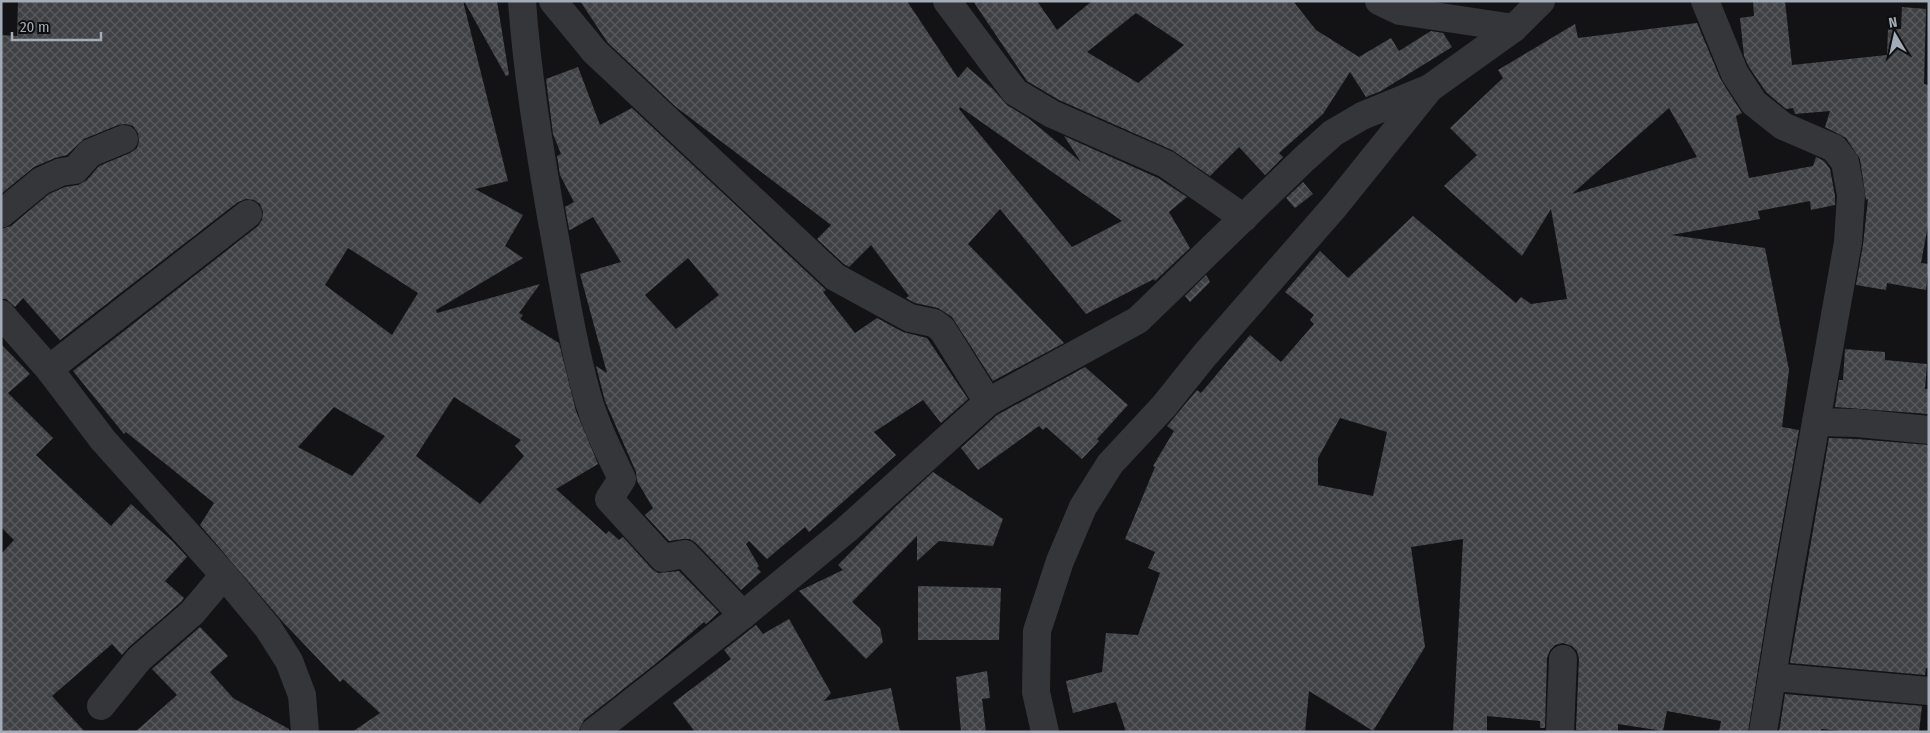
<svg xmlns="http://www.w3.org/2000/svg" width="1930" height="733" viewBox="0 0 1930 733" font-family="'Fira Sans Condensed',sans-serif">
<style>
.building{fill:url(#building-cross-hatch);fill-rule:evenodd}
.lines{fill:none;stroke-linecap:round;stroke-linejoin:round}
.street{stroke:#34363a;stroke-width:28}
</style>
<defs>
<pattern id="building-cross-hatch" width="8" height="8" patternUnits="userSpaceOnUse" patternTransform="scale(1.25)"><rect width="8" height="8" fill="#3f4145"/><path d="M0 0l8 8M0 8l8-8" fill="none" stroke="#585a5e"/></pattern>
</defs>
<rect width="100%" height="100%" fill="#131315"/>
<g class="building">
<path d="M18,1H463L508,181L475,189L523,215L505,246L523,258L436,310L437,313L540,284L519,313L523,315L520,319L559,343L576,411L598,464L556,489L606,534L609,531L619,540L623,537L652,569L658,573L679,571L719,612L706,624L704,622L654,665L584,720L578,732H352L380,713L343,679L340,682L282,621L200,525L214,503L126,432L124,434L73,371L258,226L262,220L263,212L260,204L254,200L246,199L238,202L60,340L23,298L15,307L6,299H1V229L11,226L49,194L65,187L78,185L87,180L99,166L130,153L137,148L139,141L138,133L133,126L126,124L118,125L84,139L67,155L55,158L34,167L1,194V35L17,36ZM348,248L418,293L392,335L325,285ZM454,397L521,440L515,446L524,456L480,504L416,456ZM334,407L385,436L352,476L298,447Z"/>
<polygon points="464,1 497,1 509,75 506,76"/>
<path d="M580,1H907L958,78L967,67L993,89L1007,105L1028,118L1081,162L1064,136L1158,178L1187,197L1169,212L1190,248L1155,281L1154,279L1086,314L1000,209L968,244L1064,343L993,381L952,317L938,308L915,303L906,298L909,296L871,245L849,267L844,264L817,239L831,225L676,107L608,43ZM960,107L1122,221L1072,247L959,109Z"/>
<path d="M973,1H1037L1057,30L1092,1H1293L1316,30L1359,57L1391,38L1399,51L1431,31L1443,33L1452,47L1381,91L1366,97L1350,72L1323,114L1279,153L1283,157L1265,175L1239,147L1210,176L1172,150L1059,100L1027,81ZM1136,13L1184,45L1138,83L1087,52Z"/>
<polygon points="1753,1 1785,1 1792,65 1887,55 1888,29 1901,29 1902,7 1926,9 1924,84 1929,85 1929,220 1921,263 1929,264 1926,290 1887,283 1886,290 1856,285 1863,245 1868,199 1866,200 1860,159 1846,138 1825,127 1830,111 1795,114 1793,108 1786,109 1766,92 1749,67 1744,56 1740,18 1754,16"/>
<path d="M1697,23L1721,80L1742,113L1736,116L1749,178L1813,166L1816,157L1824,161L1830,169L1835,196V205L1811,210L1810,201L1758,211L1760,219L1671,235L1765,248L1789,370L1782,427L1799,430L1771,588L1748,732H1719L1721,721L1667,711L1663,731L1618,724V732L1576,730L1579,659L1577,651L1572,646L1563,643L1555,645L1550,650L1547,658L1545,728H1540V721L1487,716V732H1453L1463,539L1411,547L1425,647L1373,731L1309,691L1305,732H1126L1116,702L1073,713L1066,681L1102,672L1106,633L1138,635L1160,573L1148,568L1155,552L1125,539L1155,467L1153,466L1174,431L1167,426L1197,390L1201,393L1250,335L1281,362L1314,324L1310,320L1314,315L1285,292L1320,251L1348,278L1413,216L1516,303L1521,297L1531,304L1567,299L1551,209L1522,256L1444,186L1477,155L1450,128L1503,78L1498,70L1575,24L1578,38ZM1669,108L1697,157L1572,194ZM1340,418L1387,432L1373,496L1318,485V458Z"/>
<path d="M578,67L600,125L632,108L826,290L823,292L855,333L877,318L903,332L927,338L968,399L941,423L923,400L874,432L896,455L809,532L805,527L767,559L749,541L746,544L759,566L757,568L761,572L741,590L696,543L690,539H683L669,541L645,515L653,508L637,481L636,472L605,401L596,366L607,373L580,274L621,262L593,217L570,230L569,229L565,207L574,202L560,175L557,156L561,154L553,134L546,79ZM688,258L719,295L676,329L645,295Z"/>
<polygon points="1303,182 1313,194 1295,208 1286,198"/>
<polygon points="1206,275 1210,282 1190,302 1185,296"/>
<polygon points="1,344 30,374 8,393 53,438 36,455 111,526 131,504 172,541 187,557 165,581 184,598 181,602 129,647 122,655 112,644 52,696 85,732 1,732 1,554 14,540 1,527"/>
<polygon points="1845,349 1885,352 1885,360 1927,364 1925,389 1929,389 1929,414 1835,407 1839,380 1843,380"/>
<polygon points="1085,367 1128,405 1097,439 1099,441 1082,459 1046,427 1043,430 1039,426 978,470 961,448 997,415"/>
<polygon points="1829,438 1856,439 1929,445 1929,668 1926,668 1925,675 1790,663"/>
<polygon points="933,472 1003,519 993,546 939,541 917,561 917,536 852,602 880,628 883,642 866,659 799,591 843,570 838,565 895,507"/>
<polygon points="918,586 1001,588 999,640 918,640"/>
<polygon points="789,619 831,693 824,701 891,688 900,732 695,732 673,703 731,659 724,650 756,625 763,634"/>
<polygon points="200,627 228,656 210,672 233,698 289,729 289,732 135,732 177,695 152,669"/>
<polygon points="987,671 990,698 982,699 986,732 961,732 956,677"/>
<polygon points="1785,694 1922,706 1919,732 1852,732 1821,729 1821,732 1779,732"/>
</g>
<g class="lines">
<g class="street">
<path d="M522,1C527,73 539,145 551,216C562,275 571,337 587,395C595,424 609,452 622,479L609,499L663,558L685,554L743,615"/>
<polyline points="553,1 595,52 835,277 910,318 934,323 942,329 988,402"/>
<polyline points="947,1 1015,92 1052,114 1166,164 1244,218"/>
<polyline points="1379,1 1400,11 1514,28"/>
<polyline points="1705,1 1735,74 1754,103 1783,126 1834,148 1845,162 1851,195 1848,242 1786,591 1763,732"/>
<polyline points="1,214 41,181 61,172 75,170 90,153 124,139"/>
<polyline points="1,314 49,369 103,440 224,575 268,628 289,661 302,695 305,732"/>
<polyline points="49,369 248,214"/>
<polyline points="1816,422 1857,423 1929,430"/>
<polyline points="1772,677 1929,691"/>
<polyline points="101,706 139,659 192,613 224,575"/>
<polyline points="594,732 743,615 846,530 988,402 1138,320 1304,159 1333,133 1362,116 1430,88"/>
<polyline points="1045,732 1036,692 1037,631 1060,561 1083,507 1110,464 1164,406 1204,356 1335,206 1430,88 1514,28 1541,1"/>
<polyline points="1560,732 1563,659"/>
</g>
</g>
<rect width="1930" height="733" fill="none" stroke="#a3adb7" stroke-width="5"/>
<g transform="translate(1895 35) rotate(351)" stroke="#0e0e10" stroke-width="4" paint-order="stroke">
<path d="M0-4L9 19L0 12L-9 19Z" fill="#a3adb7"/>
<text y="-8" font-size="14" font-weight="bold" text-anchor="middle" fill="#a3adb7">N</text>
</g>
<path d="M12 32v8h89v-8" fill="none" stroke="#a3adb7" stroke-width="2.5"/>
<text x="20" y="32" font-size="15" fill="#a3adb7" stroke="#0e0e10" stroke-width="4" paint-order="stroke">20 m</text>
</svg>
